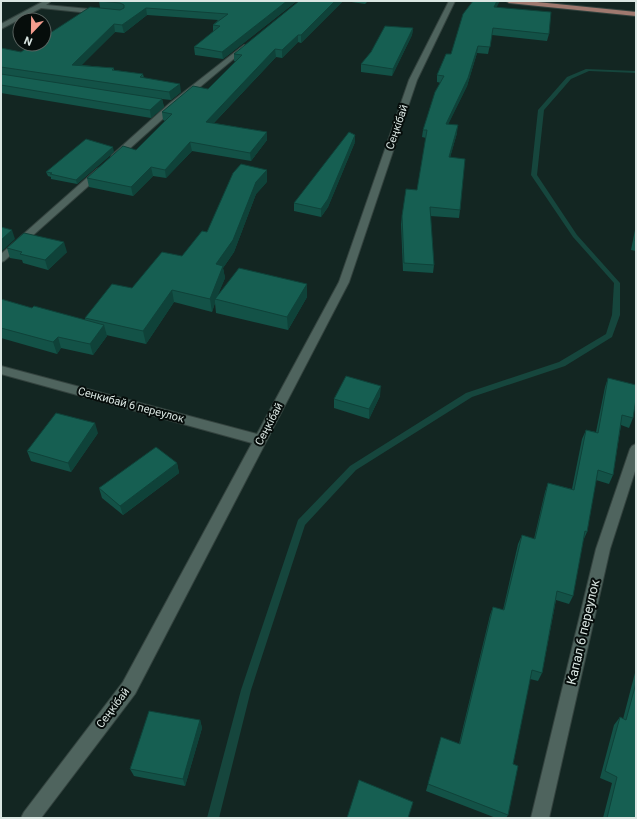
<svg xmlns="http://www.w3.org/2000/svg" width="637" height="819" viewBox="0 0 637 819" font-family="Roboto,sans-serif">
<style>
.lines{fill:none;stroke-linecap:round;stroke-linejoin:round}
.stream{fill:#16463d;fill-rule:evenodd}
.minor-casing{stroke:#34433f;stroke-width:2}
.major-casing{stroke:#34433f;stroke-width:2}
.minor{fill:#4f645e;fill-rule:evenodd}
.major{fill:#9f796f;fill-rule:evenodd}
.wall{fill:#135247}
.shaded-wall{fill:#0f4239}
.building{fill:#165f52;stroke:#0f4239}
.labels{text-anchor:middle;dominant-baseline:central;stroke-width:4;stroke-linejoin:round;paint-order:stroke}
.street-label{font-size:11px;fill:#dae6e2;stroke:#060d0b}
.near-street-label{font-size:13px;fill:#dae6e2;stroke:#060d0b}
</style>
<rect width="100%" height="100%" fill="#132622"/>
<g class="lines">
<polygon class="stream" points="586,69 636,71 636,73 589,71 571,79 544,110 537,175 577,235 620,283 620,315 612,337 565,366 472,397 356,470 305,525 251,690 219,818 207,818 241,690 298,520 350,466 466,393 559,362 606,334 612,315 614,283 573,237 531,175 538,110 567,77"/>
<defs>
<g id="minor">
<polygon points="44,1 50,2 46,5 100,10 103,12 100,14 41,8 1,29 1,24"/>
<polygon points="449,1 455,1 417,80 349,282 135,694 41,818 21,818 24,812 123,682 252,443 1,374 1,366 257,434 339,282 409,80"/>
<polygon points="244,45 249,46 176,107 118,159 112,159 111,157 112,155 170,103"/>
<polygon points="100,168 103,169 104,171 103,173 4,261 1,262 1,254 97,169"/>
<polygon points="636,444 636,468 610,549 549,818 531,818 596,549 630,449 632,446"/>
</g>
<polygon id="major" points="506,1 527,1 636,12 636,16 509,3"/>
</defs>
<use href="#minor" class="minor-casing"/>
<use href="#major" class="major-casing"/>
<use href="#minor" class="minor"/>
<use href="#major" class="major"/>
</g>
<g class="wall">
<polygon points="99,1 297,1 223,59 195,55 194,47 213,32 213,25 218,20 147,15 124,33 115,32 81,65 114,68 114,70 143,74 144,78 181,92 171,100 162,99 164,107 151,118 1,93 1,48 21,52 100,8"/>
<polygon points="343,1 301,43 298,42 282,58 276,57 214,123 267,132 267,140 251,161 192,151 166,178 153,176 133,196 89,187 87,178 136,150 165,121 163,120 162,112 208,89 236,62 234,61 234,54"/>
<polygon points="345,1 368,1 365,4"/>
<polygon points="496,7 549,34 547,41 492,35 488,54 477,53 467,86 448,124 457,133 450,157 460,210 459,218 430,216 434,265 433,273 403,271 401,224 402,216 417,190 426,138 422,137 423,130 441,83 437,82 437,75 451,54"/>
<polygon points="413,28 412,35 392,76 361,72 361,64"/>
<polygon points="355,142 328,207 321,217 294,211 294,203"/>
<polygon points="114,152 77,184 51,179 51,177 48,176 46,172"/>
<polygon points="267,182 256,194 234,252 223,268 225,278 218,294 307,297 288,330 216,313 215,303 212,312 174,302 146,344 106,335 107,336 93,355 61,348 57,354 1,338 1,299 32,308 85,320 85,318 132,288 182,256 207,232"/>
<polygon points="636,225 636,251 631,250"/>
<polygon points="7,248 67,252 48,270 23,263 22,260 10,258"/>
<polygon points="608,378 633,418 629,428 621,425 613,475 609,484 596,480 587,532 583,541 573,596 569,604 556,600 542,673 538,681 530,679 513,764 508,815 506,818 496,818 426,791 439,744 459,744 490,615 493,607 503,610 518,544 522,535 534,539 545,492 548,483 572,489 582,439 586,430 596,432 605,387"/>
<polygon points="380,396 369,419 334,408 334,399"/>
<polygon points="98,433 71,472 31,461 27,451"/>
<polygon points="177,463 179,473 123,515 102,498 99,488"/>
<polygon points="636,669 636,818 603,818 612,783 600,778 614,725 620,717 623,719"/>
<polygon points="200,720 202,728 185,786 134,776 130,769"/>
</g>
<g class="shaded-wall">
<polygon points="287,1 297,1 223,59 222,52"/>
<polygon points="335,1 343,1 301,43 301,35"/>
<polygon points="497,1 500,1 493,14 494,7"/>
<polygon points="146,8 147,15 124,33 122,25"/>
<polygon points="114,24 115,32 74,73 72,65"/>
<polygon points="413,28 412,35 392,76 393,69"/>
<polygon points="298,35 298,42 282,58 282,50"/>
<polygon points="478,46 477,53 467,86 445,131 446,124"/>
<polygon points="275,49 276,57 207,130 206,122"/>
<polygon points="180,84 181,92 171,100 169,92"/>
<polygon points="162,99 164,107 151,118 150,110"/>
<polygon points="458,125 457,133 448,165 449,157"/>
<polygon points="267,132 267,140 251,161 250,153"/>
<polygon points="355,135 355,142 328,207 321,217 321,209"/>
<polygon points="190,142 192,151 166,178 165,170"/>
<polygon points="113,147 114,152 77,184 76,180"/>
<polygon points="151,167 153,176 133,196 131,187"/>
<polygon points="267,170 267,182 256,194 234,252 223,268 225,278 216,300 215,299 215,303 212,312 210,299 216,264 256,182"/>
<polygon points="12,230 15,239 1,252 1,240"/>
<polygon points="64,242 67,252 48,270 45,260"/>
<polygon points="307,284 307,297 288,330 287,317"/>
<polygon points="172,290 174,302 146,344 143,331"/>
<polygon points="104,325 107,336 93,355 90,344"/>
<polygon points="58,337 61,348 57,354 53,342"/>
<polygon points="381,386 380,396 369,419 369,409"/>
<polygon points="95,423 98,433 71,472 68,463"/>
<polygon points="177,463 179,473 123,515 120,506"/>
<polygon points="200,720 202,728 185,786 183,779"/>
</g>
<g class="building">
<polygon points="99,1 287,1 222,52 194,47 220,26 213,25 228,14 146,8 122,25 114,24 72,65 114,68 112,70 143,74 140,77 180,84 169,92 1,67 1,48 21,52 33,44 44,44 44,37 90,7 120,10 124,8 124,5 120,3"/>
<polygon points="299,1 335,1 301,35 298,35 282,50 275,49 206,122 267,132 250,153 190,142 165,170 151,167 131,187 87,178 123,146 136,150 172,114 162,112 193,86 208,89 242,55 234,54"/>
<polygon points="473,1 497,1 494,7 551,12 549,34 493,28 490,47 478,46 468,78 446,124 458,125 449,157 465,159 460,210 430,207 434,265 404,263 402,216 406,189 417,190 427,130 423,130 435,92 444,76 437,75 446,54 451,54 463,14"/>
<polygon points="385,26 413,28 393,69 361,64 371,52"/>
<polygon points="1,74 162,99 150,110 1,85"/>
<polygon points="349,132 355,135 328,199 321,209 294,203"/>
<polygon points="86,139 113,147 76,180 50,174 52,173 46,172"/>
<polygon points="241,164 267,170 256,182 233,240 216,264 223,266 210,299 172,290 143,331 85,318 112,284 132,288 162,252 182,256 202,231 207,232 233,173"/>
<polygon points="1,227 12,230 1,240"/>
<polygon points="24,233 64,242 45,260 20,254 22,252 7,248"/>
<polygon points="636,233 636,242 635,241"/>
<polygon points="239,268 307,284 287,317 215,299"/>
<polygon points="1,299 32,308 34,306 104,325 90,344 58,337 53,342 1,328"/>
<polygon points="346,376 381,386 369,409 334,399"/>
<polygon points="608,378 636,385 636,399 633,418 622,415 613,475 598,470 587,532 585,531 573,596 557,591 542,673 532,670 513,764 518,766 508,815 428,784 441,737 460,744 493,607 504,610 522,535 535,539 548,483 574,490 586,430 598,433"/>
<polygon points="56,413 95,423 68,463 27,451"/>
<polygon points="156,447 177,463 120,506 99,488"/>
<polygon points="636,683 636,818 607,818 617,777 605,771 620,717 626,720"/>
<polygon points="149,711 200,720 183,779 130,769"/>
<polygon points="359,780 413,802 408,818 347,818"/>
</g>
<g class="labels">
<g class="street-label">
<text transform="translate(397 127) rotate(-71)">Сеңкібай</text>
<text transform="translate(131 405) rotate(15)">Сенкибай 6 переулок</text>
<text transform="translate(269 424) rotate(-62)">Сеңкібай</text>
<text transform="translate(113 708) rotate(-53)">Сеңкібай</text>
</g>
<g class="near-street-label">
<text transform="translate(583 632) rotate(-77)">Капал 6 переулок</text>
</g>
</g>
<rect width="637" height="819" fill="none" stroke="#dae6e2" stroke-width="4"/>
<g transform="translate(32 32) rotate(202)"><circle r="19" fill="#060d0b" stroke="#5b6461"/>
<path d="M0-3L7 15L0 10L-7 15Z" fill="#f59d8e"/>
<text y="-6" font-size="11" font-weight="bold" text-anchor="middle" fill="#dae6e2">N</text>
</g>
</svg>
